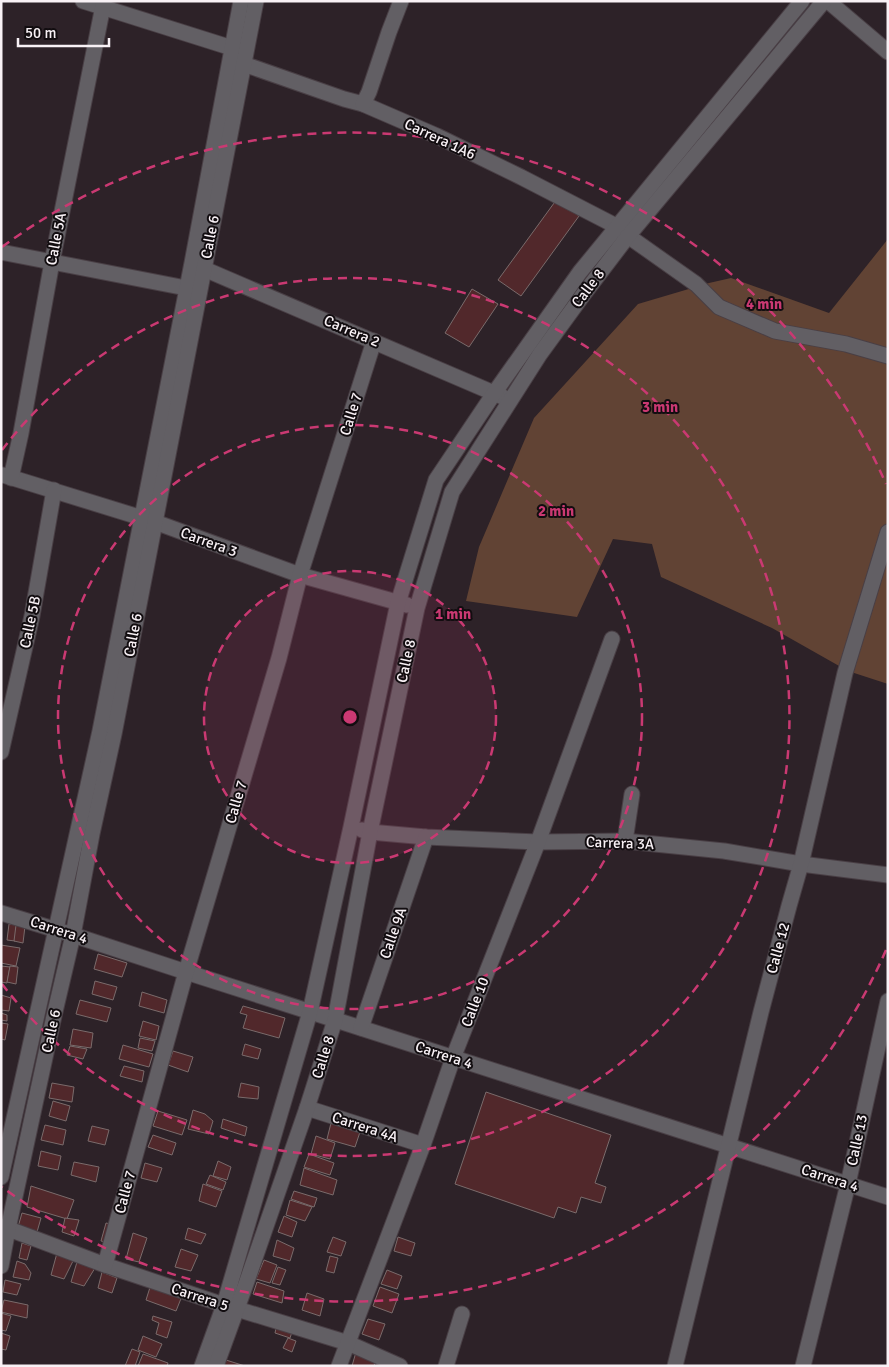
<svg xmlns="http://www.w3.org/2000/svg" width="889" height="1367" viewBox="0 0 889 1367" font-family="Signika,sans-serif">
<style>
.green{fill:#614334}
.building{fill:#51282b;stroke:#7a6b6b}
.lines{fill:none;stroke-linecap:round;stroke-linejoin:round}
.minor-casing{stroke:#493f45;stroke-width:17}
.minor{stroke:#625f64;stroke-width:15}
.ring{fill:none;stroke:#ca3972;stroke-width:2.5;stroke-dasharray:9 6}
.labels{text-anchor:middle;dominant-baseline:central;stroke-width:4;stroke-linejoin:round;paint-order:stroke}
.street-label{font-size:15px;fill:#f8f1f5;stroke:#120d10}
.centre{fill:#ca3972;stroke:#120d10;stroke-width:2.5}
.ring-label{font-size:15px;text-anchor:middle;font-weight:bold;fill:#ca3972;stroke:#120d10;stroke-width:4;stroke-linejoin:round;paint-order:stroke}
</style>
<rect width="100%" height="100%" fill="#2d2228"/>
<polygon class="green" points="888,239 888,684 848,671 772,628 661,577 652,544 613,539 577,617 466,601 479,547 534,418 638,304 709,283 731,278 829,313"/>
<g class="building">
<polygon points="557,199 579,216 521,296 498,280"/>
<polygon points="472,289 498,304 469,347 445,333"/>
<polygon points="9,924 18,925 15,941 7,940"/>
<polygon points="16,925 25,926 23,943 14,941"/>
<polygon points="1,945 20,948 16,966 1,963"/>
<polygon points="98,954 127,963 122,977 94,969"/>
<polygon points="1,966 10,967 7,983 1,982"/>
<polygon points="10,966 18,967 16,984 7,982"/>
<polygon points="95,981 117,987 113,1000 92,994"/>
<polygon points="142,992 167,1000 164,1013 139,1006"/>
<polygon points="1,995 11,998 9,1011 1,1010"/>
<polygon points="80,1000 111,1008 107,1022 76,1014"/>
<polygon points="243,1006 285,1018 279,1038 243,1028 247,1015 240,1013"/>
<polygon points="1,1013 7,1015 7,1021 1,1020"/>
<polygon points="143,1021 159,1026 156,1040 139,1036"/>
<polygon points="1,1023 8,1024 5,1040 1,1039"/>
<polygon points="73,1029 93,1033 91,1048 70,1045"/>
<polygon points="140,1038 155,1041 152,1051 138,1048"/>
<polygon points="245,1044 261,1049 258,1059 242,1055"/>
<polygon points="123,1045 153,1054 149,1067 119,1059"/>
<polygon points="70,1046 87,1049 83,1059 67,1055"/>
<polygon points="173,1051 193,1057 188,1072 168,1065"/>
<polygon points="124,1066 144,1071 142,1082 120,1076"/>
<polygon points="52,1083 74,1087 72,1102 49,1098"/>
<polygon points="241,1083 259,1087 258,1099 238,1097"/>
<polygon points="486,1092 611,1135 595,1183 606,1187 601,1203 581,1197 576,1213 558,1207 554,1218 455,1184"/>
<polygon points="53,1101 70,1106 66,1121 49,1116"/>
<polygon points="193,1110 205,1114 213,1121 209,1134 188,1129"/>
<polygon points="158,1111 187,1120 182,1135 153,1126"/>
<polygon points="223,1119 247,1127 245,1136 221,1128"/>
<polygon points="331,1123 360,1132 355,1147 327,1139"/>
<polygon points="45,1125 66,1130 63,1145 41,1140"/>
<polygon points="92,1126 109,1130 105,1145 88,1141"/>
<polygon points="153,1135 176,1143 172,1155 148,1147"/>
<polygon points="316,1136 335,1143 330,1159 311,1154"/>
<polygon points="41,1151 61,1156 58,1170 38,1166"/>
<polygon points="309,1154 334,1163 330,1175 304,1167"/>
<polygon points="218,1161 231,1167 227,1180 213,1176"/>
<polygon points="74,1162 99,1167 96,1182 71,1175"/>
<polygon points="145,1163 162,1168 157,1182 141,1178"/>
<polygon points="304,1168 337,1180 333,1195 300,1185"/>
<polygon points="210,1175 226,1182 223,1190 206,1184"/>
<polygon points="203,1184 222,1191 216,1207 199,1201"/>
<polygon points="31,1186 74,1200 67,1219 27,1207"/>
<polygon points="294,1191 317,1198 314,1207 291,1199"/>
<polygon points="290,1200 312,1207 305,1221 286,1215"/>
<polygon points="22,1213 41,1218 37,1232 18,1227"/>
<polygon points="284,1216 297,1222 292,1237 278,1232"/>
<polygon points="65,1218 79,1220 74,1236 62,1232"/>
<polygon points="106,1223 115,1225 110,1243 101,1241"/>
<polygon points="188,1228 206,1234 201,1244 185,1239"/>
<polygon points="133,1233 147,1238 139,1262 126,1259"/>
<polygon points="333,1237 346,1242 341,1256 327,1252"/>
<polygon points="398,1237 415,1243 411,1256 394,1251"/>
<polygon points="277,1240 294,1248 290,1261 273,1256"/>
<polygon points="22,1243 31,1246 27,1260 19,1258"/>
<polygon points="181,1249 198,1255 191,1271 175,1267"/>
<polygon points="57,1253 74,1259 64,1279 51,1275"/>
<polygon points="330,1256 338,1258 334,1273 326,1271"/>
<polygon points="264,1260 277,1265 270,1283 256,1279"/>
<polygon points="17,1261 25,1264 31,1273 29,1280 13,1277"/>
<polygon points="77,1262 95,1268 84,1286 71,1282"/>
<polygon points="278,1267 286,1270 280,1285 272,1283"/>
<polygon points="387,1270 402,1276 397,1289 381,1284"/>
<polygon points="102,1272 117,1278 112,1293 98,1288"/>
<polygon points="5,1280 21,1284 17,1295 3,1292"/>
<polygon points="152,1281 184,1291 176,1311 146,1300"/>
<polygon points="257,1282 284,1291 282,1303 253,1294"/>
<polygon points="380,1287 399,1294 392,1313 373,1306"/>
<polygon points="307,1293 324,1299 320,1316 302,1310"/>
<polygon points="4,1300 28,1305 27,1318 1,1312"/>
<polygon points="1,1313 11,1316 6,1331 1,1330"/>
<polygon points="153,1316 172,1322 167,1338 156,1334 159,1323 152,1320"/>
<polygon points="368,1319 385,1324 379,1340 362,1334"/>
<polygon points="277,1324 293,1329 290,1338 275,1333"/>
<polygon points="1,1333 10,1336 6,1350 1,1349"/>
<polygon points="143,1336 162,1344 156,1357 138,1350"/>
<polygon points="288,1338 296,1341 292,1352 283,1348"/>
<polygon points="132,1349 140,1352 135,1366 125,1366"/>
<polygon points="356,1352 376,1359 374,1366 352,1366"/>
<polygon points="143,1354 168,1363 167,1366 138,1366"/>
<polygon points="226,1360 245,1366 224,1366"/>
</g>
<g class="lines">
<defs>
<g id="minor">
<polyline points="83,1 232,48"/>
<polyline points="828,1 888,52"/>
<polyline points="235,61 344,99 363,104 437,136 521,177 616,226 628,236 696,284 719,307 775,331 846,344 888,356"/>
<polyline points="363,104 369,92 389,32 401,1"/>
<polyline points="1,252 186,288"/>
<polyline points="195,265 503,397"/>
<polyline points="3,475 155,522 300,575 407,605"/>
<polyline points="11,478 21,433 52,262 104,1"/>
<polyline points="1,752 32,616 54,490"/>
<polyline points="362,830 370,832 426,837 538,842 625,841 724,851 801,864 888,875"/>
<polyline points="625,841 632,794"/>
<polyline points="1,913 73,935 186,972 888,1197"/>
<polyline points="361,1028 426,837"/>
<polyline points="307,1108 423,1145"/>
<polyline points="1,1177 100,731 192,263 241,1"/>
<polyline points="1,1226 105,1265 224,1305 348,1343 400,1366"/>
<polyline points="105,1265 186,972 279,658 300,575 374,341"/>
<polyline points="1,1266 8,1229 54,1016 73,935 92,834 114,734 256,1"/>
<polyline points="202,1366 224,1305 310,1012 351,827 398,603 436,480 495,392 580,272 802,1"/>
<polyline points="216,1366 247,1281 307,1108 335,1020 370,832 417,608 452,492 540,354 583,295 628,236 824,1"/>
<polyline points="339,1366 423,1145 453,1058 538,842 612,639"/>
<polyline points="446,1366 462,1314"/>
<polyline points="675,1366 761,1012 789,906 801,864 845,673 888,532"/>
<polyline points="803,1366 848,1184 888,1001"/>
</g>
</defs>
<use href="#minor" class="minor-casing"/>
<use href="#minor" class="minor"/>
</g>
<circle cx="350" cy="717" r="146" fill="#ca3972" fill-opacity=".12"/>
<g class="ring">
<circle cx="350" cy="717" r="146"/>
<circle cx="350" cy="717" r="292"/>
<path d="M2 450A439 439 0 1 1 2 984"/>
<path d="M886 950A585 585 0 0 1 2 1187M2 247A585 585 0 0 1 886 484"/>
</g>
<g class="labels">
<g class="street-label">
<text transform="translate(440 139) rotate(25)">Carrera 1A6</text>
<text transform="translate(210 237) rotate(-79)">Calle 6</text>
<text transform="translate(56 239) rotate(-79)">Calle 5A</text>
<text transform="translate(588 288) rotate(-53)">Calle 8</text>
<text transform="translate(352 331) rotate(23)">Carrera 2</text>
<text transform="translate(351 414) rotate(-73)">Calle 7</text>
<text transform="translate(209 542) rotate(20)">Carrera 3</text>
<text transform="translate(30 622) rotate(-78)">Calle 5B</text>
<text transform="translate(133 635) rotate(-79)">Calle 6</text>
<text transform="translate(406 661) rotate(-78)">Calle 8</text>
<text transform="translate(236 802) rotate(-74)">Calle 7</text>
<text transform="translate(620 843) rotate(2)">Carrera 3A</text>
<text transform="translate(59 930) rotate(18)">Carrera 4</text>
<text transform="translate(393 933) rotate(-71)">Calle 9A</text>
<text transform="translate(778 948) rotate(-75)">Calle 12</text>
<text transform="translate(475 1002) rotate(-69)">Calle 10</text>
<text transform="translate(51 1031) rotate(-78)">Calle 6</text>
<text transform="translate(444 1055) rotate(18)">Carrera 4</text>
<text transform="translate(323 1057) rotate(-73)">Calle 8</text>
<text transform="translate(365 1127) rotate(18)">Carrera 4A</text>
<text transform="translate(857 1140) rotate(-78)">Calle 13</text>
<text transform="translate(830 1178) rotate(18)">Carrera 4</text>
<text transform="translate(125 1192) rotate(-75)">Calle 7</text>
<text transform="translate(200 1297) rotate(18)">Carrera 5</text>
</g>
</g>
<circle cx="350" cy="717" r="8" class="centre"/>
<g class="ring-label">
<text x="764" y="309">4 min</text>
<text x="660" y="412">3 min</text>
<text x="556" y="516">2 min</text>
<text x="453" y="619">1 min</text>
</g>
<rect width="889" height="1367" fill="none" stroke="#f8f1f5" stroke-width="5"/>
<path d="M18 38v8h91v-8" fill="none" stroke="#f8f1f5" stroke-width="2.5"/>
<text x="25" y="38" font-size="15" fill="#f8f1f5" stroke="#120d10" stroke-width="4" paint-order="stroke">50 m</text>
</svg>
